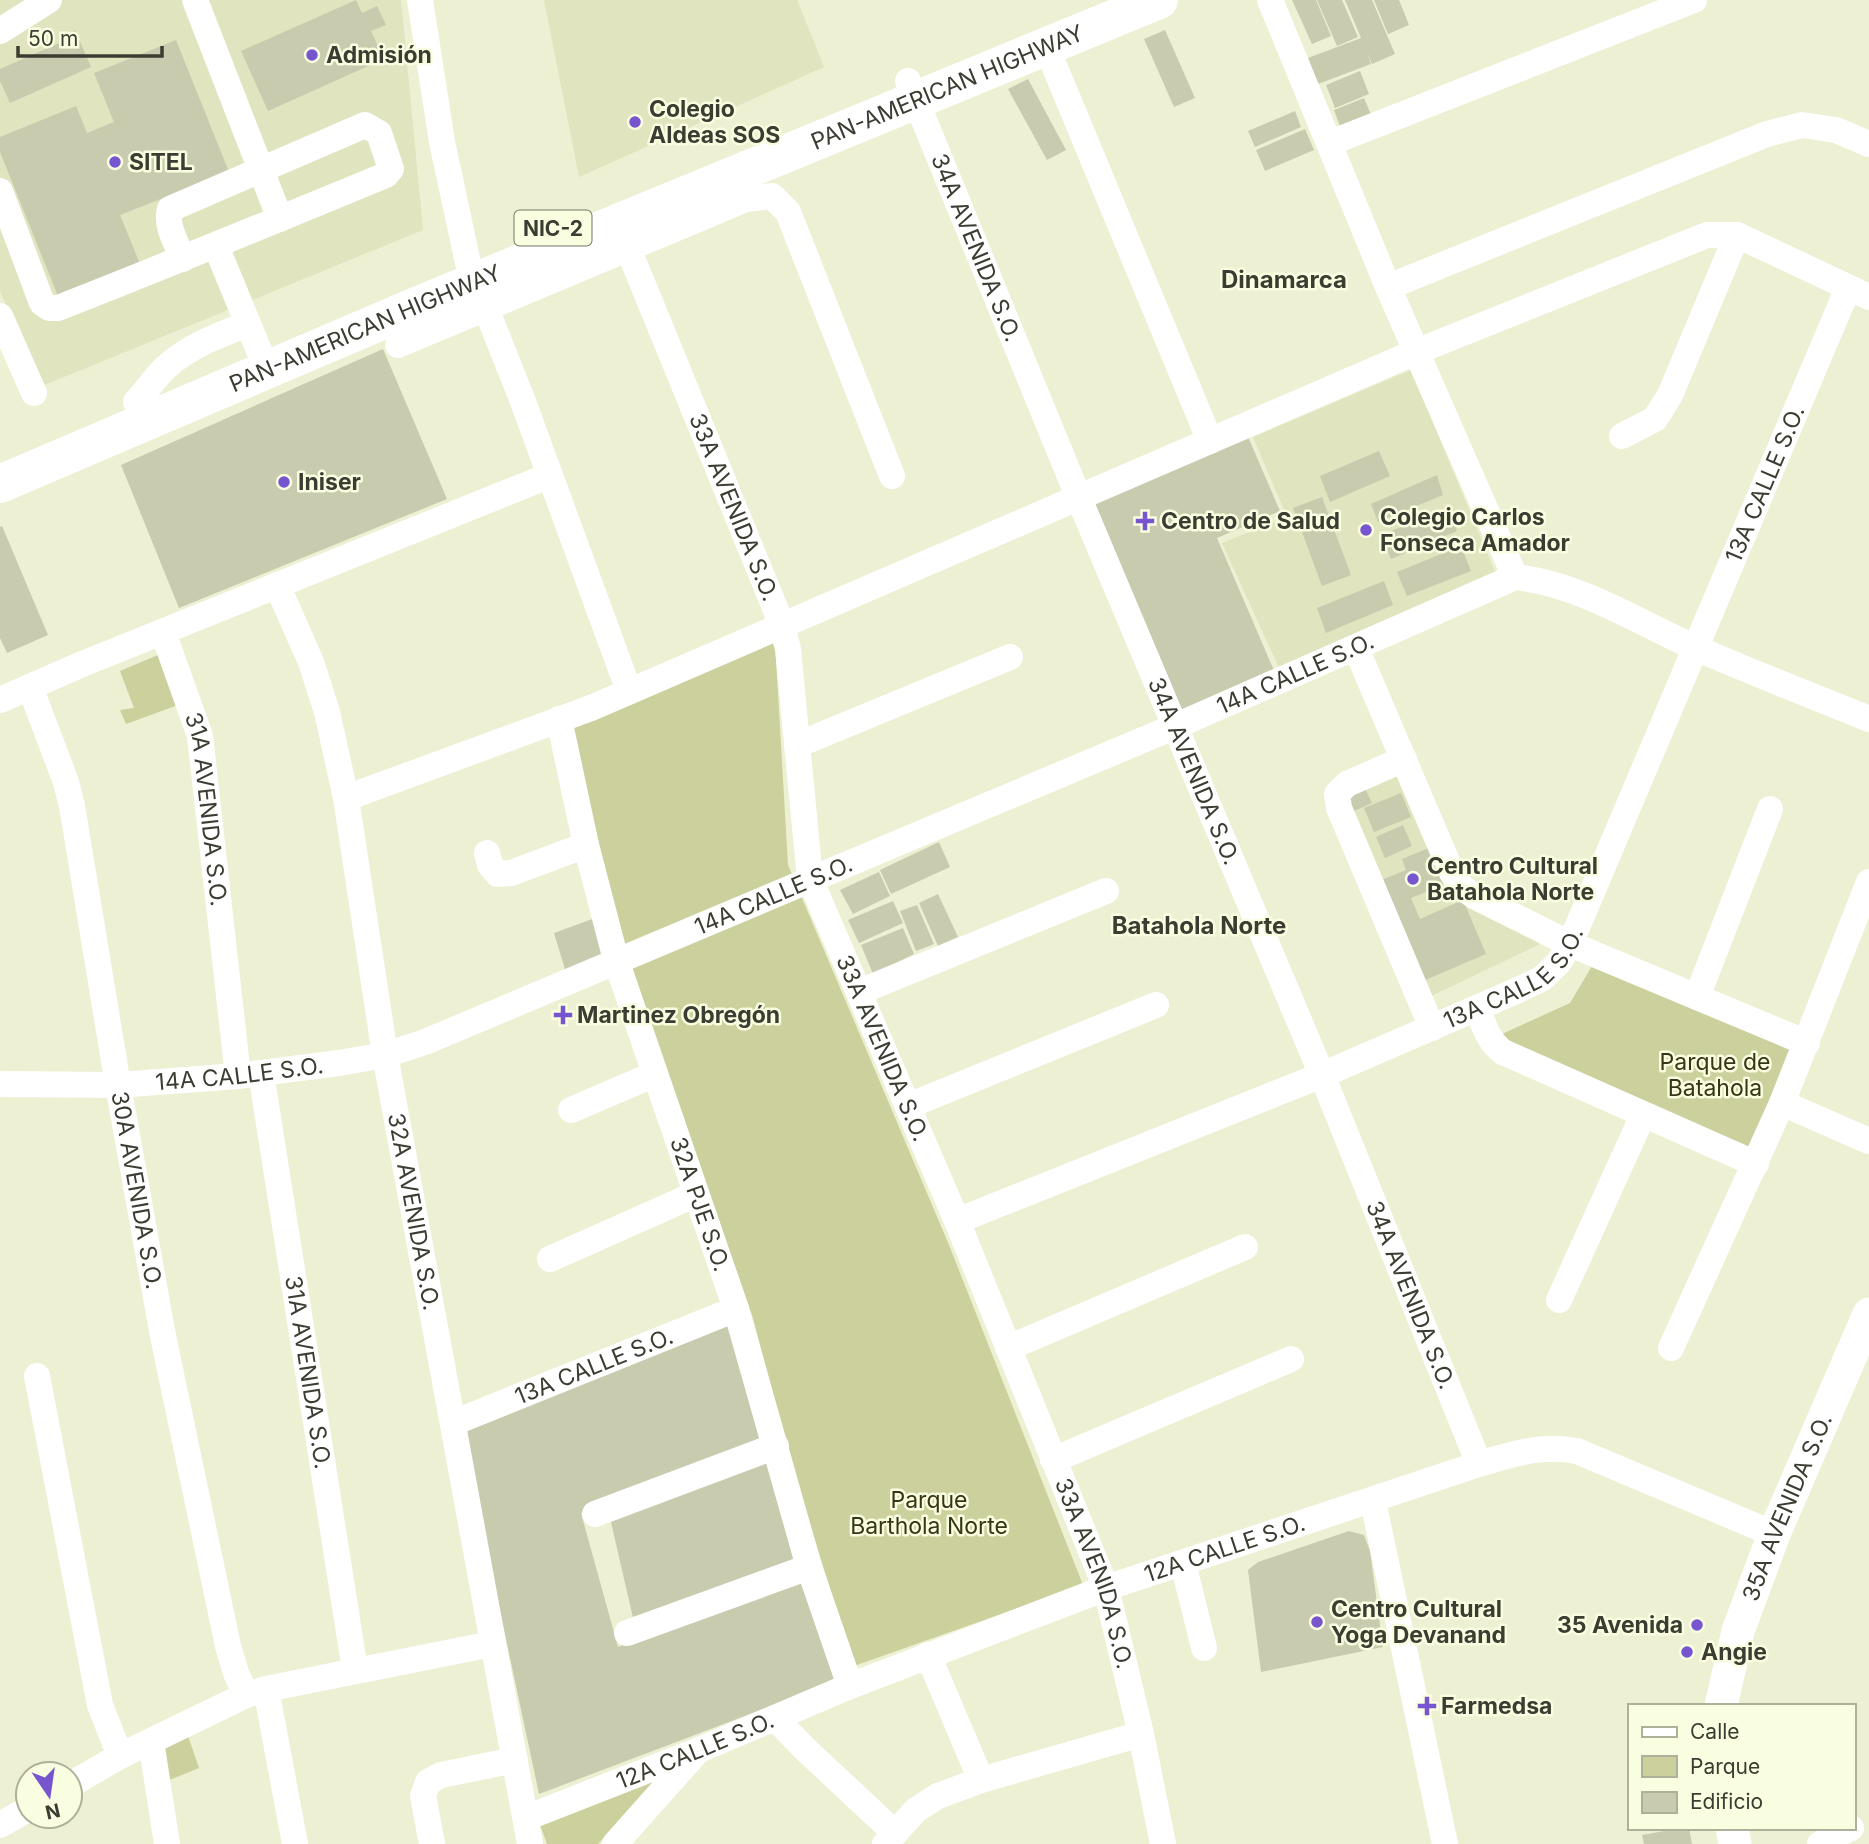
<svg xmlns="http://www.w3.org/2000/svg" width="1869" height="1844" viewBox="0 0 1869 1844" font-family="Inter,sans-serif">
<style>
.built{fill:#e0e4bf}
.green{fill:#cbd09c}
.building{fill:#c8cbae}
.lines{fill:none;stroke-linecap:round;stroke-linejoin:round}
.minor{stroke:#fff;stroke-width:26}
.major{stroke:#fff;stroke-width:33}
.highway{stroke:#fff;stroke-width:38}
.poi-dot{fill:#7755cf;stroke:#fafee0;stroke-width:2.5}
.labels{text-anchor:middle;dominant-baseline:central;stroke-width:5;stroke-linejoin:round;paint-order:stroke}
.shield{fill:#fafee0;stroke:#757766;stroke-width:2}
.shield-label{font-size:21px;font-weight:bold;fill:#3c3d32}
.poi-label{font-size:23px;font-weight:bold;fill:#3c3d32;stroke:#fafee0;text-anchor:start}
.street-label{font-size:23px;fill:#3c3d32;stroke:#fafee0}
.park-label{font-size:23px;fill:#343615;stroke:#fafee0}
.neighbourhood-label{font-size:24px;font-weight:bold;fill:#3c3d32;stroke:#fafee0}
</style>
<rect width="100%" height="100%" fill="#edf0d3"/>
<g class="built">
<polygon points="0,0 401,0 423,230 42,386 0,291"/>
<polygon points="544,0 797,0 824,67 579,177"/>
<polygon points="1411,370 1496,574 1280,670 1222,543 1287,517 1253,437"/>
<polygon points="1404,759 1452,873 1555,937 1421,1001 1339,808"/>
</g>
<g class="green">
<polygon points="775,642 788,865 949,1245 1083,1585 854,1666 792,1466 753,1318 631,971 570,729"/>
<polygon points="158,655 178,705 126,724 120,710 134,708 120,671"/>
<polygon points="1598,956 1807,1043 1756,1164 1503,1052 1502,1034 1570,1003"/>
<polygon points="188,1736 199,1768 167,1781 162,1747"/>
<polygon points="664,1773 598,1844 547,1844 539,1822"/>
</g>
<g class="building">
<polygon points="356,0 362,13 377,6 386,25 371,31 384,59 268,111 241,51"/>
<polygon points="1292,0 1316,0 1331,36 1312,44"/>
<polygon points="1317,0 1342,0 1358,37 1337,46"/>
<polygon points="1345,0 1372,0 1395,54 1372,64 1367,52 1371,64 1318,84 1308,58 1361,38"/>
<polygon points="1374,0 1399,0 1409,25 1388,34"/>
<polygon points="75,30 91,67 10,103 0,81 0,69 64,41 62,36"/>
<polygon points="1165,30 1195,98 1174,107 1144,39"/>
<polygon points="176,40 229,172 120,215 140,264 58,296 0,152 0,137 76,106 87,133 114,122 94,73"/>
<polygon points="1360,71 1369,94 1335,108 1326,85"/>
<polygon points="1028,79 1066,150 1047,160 1008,89"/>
<polygon points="1364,98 1372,117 1341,129 1334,110"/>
<polygon points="1295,111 1301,127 1255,147 1248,131"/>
<polygon points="1305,129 1314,150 1265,171 1256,150"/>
<polygon points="383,349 447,499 179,608 121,465"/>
<polygon points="1246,432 1280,511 1217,538 1275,673 1180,713 1086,499"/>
<polygon points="1379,451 1390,476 1330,502 1320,476"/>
<polygon points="1437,475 1443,495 1378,522 1371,504"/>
<polygon points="1322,497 1351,575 1322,586 1293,508"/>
<polygon points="1449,508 1457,531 1391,559 1381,535"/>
<polygon points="2,526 48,635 7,653 0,638 0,527"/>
<polygon points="1461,546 1471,571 1407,596 1397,572"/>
<polygon points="1384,581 1393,605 1326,633 1317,608"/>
<polygon points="1363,784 1372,803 1354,811 1346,791"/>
<polygon points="1401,793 1411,817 1374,832 1364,808"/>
<polygon points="1403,825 1412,846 1385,858 1376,837"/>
<polygon points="939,842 950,867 891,894 880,870"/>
<polygon points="1431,847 1445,884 1411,898 1420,919 1463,900 1486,954 1423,981 1374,883 1406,870 1402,859"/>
<polygon points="879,872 890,896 853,914 840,890"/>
<polygon points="938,894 958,937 938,946 919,903"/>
<polygon points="893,901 903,923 859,943 848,920"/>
<polygon points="917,905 934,944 916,951 900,911"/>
<polygon points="598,917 611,959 567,976 554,933"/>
<polygon points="903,928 914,954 873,974 861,945"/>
<polygon points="732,1322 762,1440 581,1513 618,1647 800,1579 835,1682 539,1794 462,1432"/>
<polygon points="770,1458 796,1562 634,1622 610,1518"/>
<polygon points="1349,1531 1364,1535 1370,1551 1383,1647 1261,1672 1248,1570 1258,1562"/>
<polygon points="1681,1828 1689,1828 1692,1844 1644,1844 1642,1835"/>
</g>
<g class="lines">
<g class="minor">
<polyline points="195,0 280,219"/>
<polyline points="420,0 442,142 468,263 522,399 629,691"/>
<path d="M1270,0L1388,287L1515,577C1579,584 1636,621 1694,647C1752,673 1811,695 1869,719"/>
<polyline points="0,31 49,0"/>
<polyline points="1046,46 1210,441"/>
<path id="s1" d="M908,81L1078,496L1322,1075L1479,1464"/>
<polyline points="1330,143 1694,0"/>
<path d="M0,191L42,303L49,308H58C168,265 277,220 386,175L391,169L379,133L365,125L170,209C165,225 177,244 183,259"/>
<polyline points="216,246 267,370"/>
<path id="s2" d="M628,248L782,625L788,649L810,879L957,1221L1106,1588L1141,1734L1163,1844"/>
<polyline points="1388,287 1767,134 1802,125 1836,130 1869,144"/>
<polyline points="0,316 34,393"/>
<polyline points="398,345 746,199 772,196 788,212 892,476"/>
<path d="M136,402C146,391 155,378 165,368C189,346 219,335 248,324"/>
<polyline points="1622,436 1655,419 1670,395 1737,235"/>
<path id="s3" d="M277,585L311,662L327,712L346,798L385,1055L530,1844"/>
<path id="s4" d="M163,632L200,736L238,1076"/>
<polyline points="1356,648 1452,873 1460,886 1474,896 1570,944 1807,1043"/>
<path id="s5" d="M30,687L66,782L72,806L118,1085L163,1336L228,1646L236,1673L246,1695"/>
<polyline points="0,700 80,665 548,476"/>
<path id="s6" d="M559,719L586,845L616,960L736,1309L809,1567L850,1686"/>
<polyline points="797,745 1010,657"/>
<polyline points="1404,759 1347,784 1337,794 1339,808 1432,1028"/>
<polyline points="346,798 591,708 1418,351 1707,235 1737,235 1869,297"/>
<polyline points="487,853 490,865 498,874 511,873 586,845"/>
<polyline points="859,992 1106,891"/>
<polyline points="1697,997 1770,809"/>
<path d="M1477,1008C1484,1025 1488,1041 1503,1052L1756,1164"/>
<path id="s7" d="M261,1073L355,1670"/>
<path id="s8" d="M0,1084L118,1085L238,1076L339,1063L385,1055L425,1042L1176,726L1515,577"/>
<polyline points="1782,1103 1869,1141"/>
<polyline points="908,1106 1156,1005"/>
<polyline points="571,1110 655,1074"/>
<path id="s9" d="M957,1221L1322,1075L1516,991L1543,978L1559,962L1570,944L1848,288"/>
<polyline points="550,1259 696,1194"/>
<polyline points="1559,1300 1643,1115"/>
<polyline points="1008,1348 1245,1247"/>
<polyline points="1671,1348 1782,1103 1869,882"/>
<polyline points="37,1376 100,1705 120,1756"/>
<path id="s10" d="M453,1423L736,1309"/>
<polyline points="1053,1460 1291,1359"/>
<polyline points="1373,1501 1445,1844"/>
<polyline points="595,1514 776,1446"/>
<polyline points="1183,1563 1204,1648"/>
<polyline points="627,1633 809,1567"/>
<polyline points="928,1655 981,1780"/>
<polyline points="266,1689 295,1844"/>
<polyline points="775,1718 805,1749 895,1833"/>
<polyline points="151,1741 167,1844"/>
<polyline points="70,1785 120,1756 246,1695 266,1689 492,1644"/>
<path id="s11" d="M526,1818L699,1750L850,1686L1106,1588L1479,1464C1513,1454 1542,1444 1577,1451L1774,1534"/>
<polyline points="0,1825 28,1809"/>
<polyline points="432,1844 423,1796 428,1782 441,1775 515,1760"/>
<polyline points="615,1844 695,1754"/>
<polyline points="885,1844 916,1810 938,1796 981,1780 1141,1734"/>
<polyline points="1820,1844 1851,1828"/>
</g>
<g class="major">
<path id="s12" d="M1721,1706L1738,1631L1774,1534L1869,1314"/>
<polyline points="1732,1828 1735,1844"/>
</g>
<path class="highway" id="s13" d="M0,484L421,304L1159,0"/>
</g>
<g class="poi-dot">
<circle cx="312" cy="55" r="7"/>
<circle cx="635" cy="122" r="7"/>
<circle cx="115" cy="162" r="7"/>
<circle cx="284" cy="482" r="7"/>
<path d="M1141.5 510.5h7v7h7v7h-7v7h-7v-7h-7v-7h7z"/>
<circle cx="1366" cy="530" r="7"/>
<circle cx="1413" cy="879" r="7"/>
<path d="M559.5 1004.5h7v7h7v7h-7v7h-7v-7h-7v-7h7z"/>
<circle cx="1317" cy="1622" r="7"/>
<circle cx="1697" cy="1625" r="7"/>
<circle cx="1687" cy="1652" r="7"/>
<path d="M1423.5 1695.5h7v7h7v7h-7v7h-7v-7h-7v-7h7z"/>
</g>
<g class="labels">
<rect class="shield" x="514.5" y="210.5" width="77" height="35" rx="5"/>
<g class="shield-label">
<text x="553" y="228">NIC-2</text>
</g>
<g class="poi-label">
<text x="326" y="55">Admisión</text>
<text x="649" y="109">Colegio<tspan x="649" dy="26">Aldeas SOS</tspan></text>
<text x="129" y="162">SITEL</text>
<text x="298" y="482">Iniser</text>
<text x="1380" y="517">Colegio Carlos<tspan x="1380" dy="26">Fonseca Amador</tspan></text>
<text x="1161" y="521">Centro de Salud</text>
<text x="1427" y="866">Centro Cultural<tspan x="1427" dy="26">Batahola Norte</tspan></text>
<text x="577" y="1015">Martinez Obregón</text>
<text x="1331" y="1609">Centro Cultural<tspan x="1331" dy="26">Yoga Devanand</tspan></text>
<text x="1683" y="1625" text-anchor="end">35 Avenida</text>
<text x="1701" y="1652">Angie</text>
<text x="1441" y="1706">Farmedsa</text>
</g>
<g class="street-label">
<text stroke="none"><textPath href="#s13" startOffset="1027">PAN-AMERICAN HIGHWAY</textPath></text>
<text stroke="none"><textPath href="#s1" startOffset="180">34A AVENIDA S.O.</textPath></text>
<text stroke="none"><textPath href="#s13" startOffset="397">PAN-AMERICAN HIGHWAY</textPath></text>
<text stroke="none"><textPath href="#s9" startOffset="1178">13A CALLE S.O.</textPath></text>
<text stroke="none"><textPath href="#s2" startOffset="280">33A AVENIDA S.O.</textPath></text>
<text stroke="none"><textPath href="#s8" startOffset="1374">14A CALLE S.O.</textPath></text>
<text stroke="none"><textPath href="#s1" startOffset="747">34A AVENIDA S.O.</textPath></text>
<text stroke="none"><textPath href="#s4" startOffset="184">31A AVENIDA S.O.</textPath></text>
<text stroke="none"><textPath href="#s8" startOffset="807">14A CALLE S.O.</textPath></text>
<text stroke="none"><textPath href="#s9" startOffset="611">13A CALLE S.O.</textPath></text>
<text stroke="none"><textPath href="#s2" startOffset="847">33A AVENIDA S.O.</textPath></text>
<text stroke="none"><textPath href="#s8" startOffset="240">14A CALLE S.O.</textPath></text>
<text stroke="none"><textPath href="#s5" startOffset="516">30A AVENIDA S.O.</textPath></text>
<text stroke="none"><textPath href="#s6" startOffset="506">32A PJE S.O.</textPath></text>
<text stroke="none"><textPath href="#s3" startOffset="644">32A AVENIDA S.O.</textPath></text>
<text stroke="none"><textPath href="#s1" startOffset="1314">34A AVENIDA S.O.</textPath></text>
<text stroke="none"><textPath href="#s10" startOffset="152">13A CALLE S.O.</textPath></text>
<text stroke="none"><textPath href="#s7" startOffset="303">31A AVENIDA S.O.</textPath></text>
<text stroke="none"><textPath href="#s12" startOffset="210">35A AVENIDA S.O.</textPath></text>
<text stroke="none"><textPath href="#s11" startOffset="749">12A CALLE S.O.</textPath></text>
<text stroke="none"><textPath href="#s2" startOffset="1414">33A AVENIDA S.O.</textPath></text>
<text stroke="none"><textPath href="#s11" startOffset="182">12A CALLE S.O.</textPath></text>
</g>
<g class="park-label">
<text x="1715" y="1062">Parque de<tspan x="1715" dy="26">Batahola</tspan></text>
<text x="929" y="1500">Parque<tspan x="929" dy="26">Barthola Norte</tspan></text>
</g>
<g class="neighbourhood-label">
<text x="1284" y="279">Dinamarca</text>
<text x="1199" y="925">Batahola Norte</text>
</g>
</g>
<rect x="1628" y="1704" width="228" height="126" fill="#fafee0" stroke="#aeb19a" stroke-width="2"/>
<rect x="1642" y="1727" width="35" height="10" fill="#ffffff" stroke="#aeb19a" stroke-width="2"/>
<text x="1690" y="1739" font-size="21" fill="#3c3d32">Calle</text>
<rect x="1642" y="1756" width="35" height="21" fill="#cbd09c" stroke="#aeb19a" stroke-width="2"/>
<text x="1690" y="1774" font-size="21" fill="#3c3d32">Parque</text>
<rect x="1642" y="1792" width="35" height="21" fill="#c8cbae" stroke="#aeb19a" stroke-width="2"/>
<text x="1690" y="1809" font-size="21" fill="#3c3d32">Edificio</text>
<g transform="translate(49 1795) rotate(167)"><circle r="33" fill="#fafee0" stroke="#aeb19a" stroke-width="2"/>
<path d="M0-5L12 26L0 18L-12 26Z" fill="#7755cf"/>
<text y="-10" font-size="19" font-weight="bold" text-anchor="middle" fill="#3c3d32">N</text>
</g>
<path d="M18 46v10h144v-10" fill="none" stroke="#3c3d32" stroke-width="3.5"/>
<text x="28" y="46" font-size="21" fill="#3c3d32" stroke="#fafee0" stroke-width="5" paint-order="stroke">50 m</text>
</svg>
